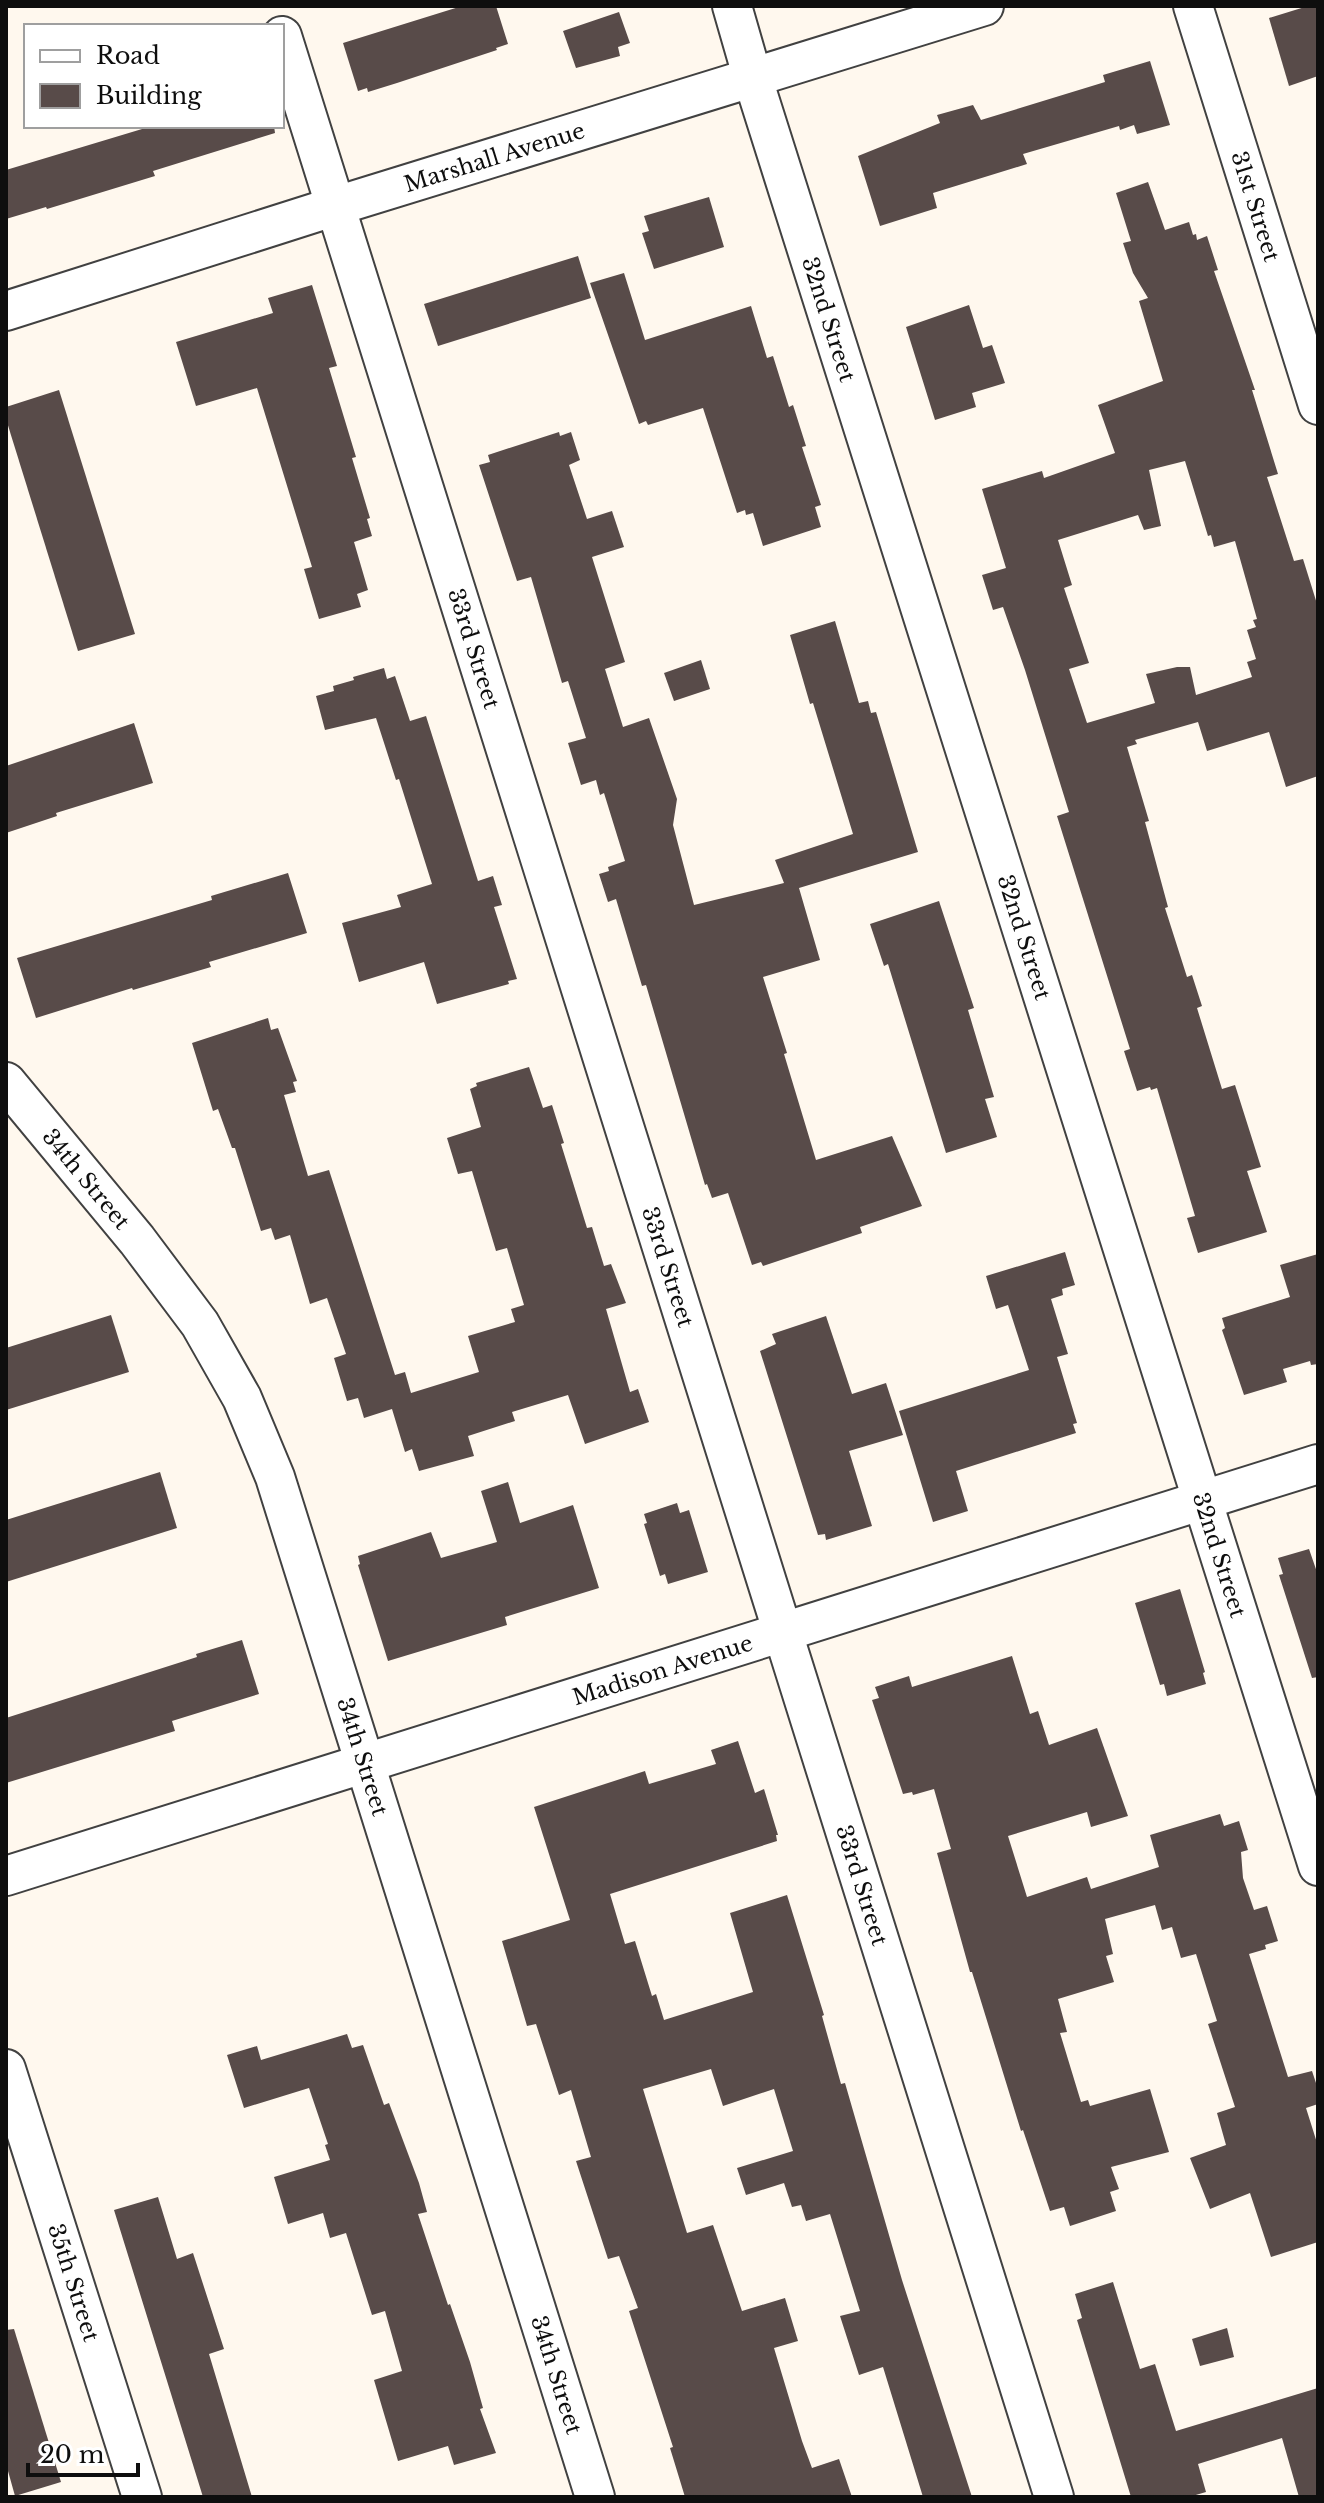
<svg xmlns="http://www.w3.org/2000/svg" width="1324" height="2503" viewBox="0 0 1324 2503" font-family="'Libre Baskerville',serif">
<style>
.building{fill:#584b49;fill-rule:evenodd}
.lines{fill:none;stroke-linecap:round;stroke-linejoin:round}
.minor-casing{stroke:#414141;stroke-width:42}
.minor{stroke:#fff;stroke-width:38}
.labels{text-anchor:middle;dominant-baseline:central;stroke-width:8;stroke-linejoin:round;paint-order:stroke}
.street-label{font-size:22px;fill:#0e0e0e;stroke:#fff}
</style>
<rect width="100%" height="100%" fill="#fff8ee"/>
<g class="building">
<polygon points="462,6 496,6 508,44 496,48 497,50 397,83 368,92 367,88 358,91 343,43"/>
<polygon points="1308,6 1318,6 1318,76 1289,86 1269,18"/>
<polygon points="619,12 630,43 618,47 620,56 576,68 563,31"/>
<polygon points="1150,61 1170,125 1137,134 1134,125 1120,130 1119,126 1023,154 1027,164 933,193 937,208 880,226 858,156 940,123 937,115 973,105 981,120 1105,82 1103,75"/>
<polygon points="152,126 274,126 275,133 153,171 155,176 47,209 46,207 6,219 6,170"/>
<path d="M1148,182L1165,230L1189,222L1193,235L1196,234L1197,240L1207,236L1218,270L1214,271L1255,390H1252L1278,474L1267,477L1294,561L1303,559L1318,607V776L1286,787L1269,732L1207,751L1198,722L1135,740L1137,744L1127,747L1149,821L1145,822L1168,907L1165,908L1187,977L1192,975L1202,1006L1197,1008L1222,1089L1235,1085L1261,1167L1247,1171L1267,1232L1198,1253L1187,1218L1195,1216L1157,1088L1151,1090L1150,1087L1137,1091L1124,1051L1130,1049L1057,816L1069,812L1025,670L1003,607L993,610L982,575L1006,568L982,489L1042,471L1044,478L1115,453L1098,405L1163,381L1139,301L1148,298L1133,273L1123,243L1131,241L1116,193ZM1185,461L1208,536L1211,535L1214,547L1235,541L1257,619L1253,620L1256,627L1247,630L1256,659L1247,662L1252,677L1196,695L1190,667H1177L1146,674L1155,703L1087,723L1069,669L1089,663L1064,588L1072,585L1058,540L1138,515L1144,530L1161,526L1149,470Z"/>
<polygon points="709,197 724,247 654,269 642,233 649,231 644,216"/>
<polygon points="578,256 591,298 438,346 424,304"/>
<polygon points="624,273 645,340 751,306 767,358 773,356 789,407 793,405 806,446 802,447 821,505 815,507 821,527 763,546 753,513 746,515 745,510 737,513 703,408 648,425 646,421 639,424 590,283"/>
<polygon points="312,285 337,366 329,368 356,457 352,458 370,518 367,519 372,536 354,542 368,590 357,594 361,607 319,619 304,569 312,567 257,388 196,406 176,342 273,313 268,298"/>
<polygon points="969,305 983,348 992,345 1005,383 972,393 976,407 935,420 906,327"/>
<polygon points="59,390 135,634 78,651 6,419 6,407"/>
<polygon points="559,432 560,436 571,432 580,460 569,465 587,519 612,511 624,547 592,557 625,662 605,669 623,727 649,718 677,799 673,825 694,905 784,883 775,860 853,834 813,703 810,704 790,635 835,621 859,703 868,701 871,713 876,712 918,852 799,888 820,960 763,977 787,1053 784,1054 816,1160 892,1136 922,1206 860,1227 862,1233 763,1266 761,1262 752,1265 728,1193 712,1198 707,1184 705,1185 646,985 642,986 616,899 608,902 599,874 609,871 608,867 625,861 604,793 600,795 596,780 581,785 568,743 586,738 568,681 562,683 531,577 517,581 479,465 490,462 488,455"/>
<polygon points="701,660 710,689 674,701 664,673"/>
<polygon points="384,668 387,679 395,676 410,721 426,716 478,881 493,876 502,905 494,907 517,979 508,981 509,984 437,1004 424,962 359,982 342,923 401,907 397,895 432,884 399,779 396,780 376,718 325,730 316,696 334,691 333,686 354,680 353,677"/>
<polygon points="134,723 153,783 56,813 57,816 6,833 6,766"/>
<polygon points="288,873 307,933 209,962 211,967 133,990 132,988 36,1018 17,958 212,900 211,896"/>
<polygon points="939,901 974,1008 968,1010 994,1097 985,1099 997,1137 946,1153 888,964 884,966 870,924"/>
<polygon points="268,1018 271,1030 278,1028 297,1081 293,1082 296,1092 284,1095 308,1176 329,1170 395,1375 405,1372 411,1393 479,1372 468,1336 515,1322 511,1309 524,1305 507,1248 496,1251 472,1171 458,1174 447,1138 481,1127 470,1089 477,1086 476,1083 529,1067 543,1108 552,1105 564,1143 561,1144 587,1228 592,1227 604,1266 611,1264 626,1303 606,1309 630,1392 638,1389 649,1422 585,1444 568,1395 512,1412 515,1421 468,1436 474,1456 419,1471 412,1449 405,1452 392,1409 364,1418 358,1398 347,1401 334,1358 346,1354 327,1298 310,1304 290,1235 275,1240 271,1228 261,1231 235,1148 232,1148 218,1109 213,1111 192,1043"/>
<polygon points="1065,1252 1075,1285 1062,1289 1063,1295 1051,1299 1068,1354 1057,1357 1077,1423 1073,1424 1076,1433 956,1471 968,1511 933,1522 899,1411 1029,1370 1008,1305 996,1309 986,1276"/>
<polygon points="1318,1254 1318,1364 1311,1365 1310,1361 1283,1369 1287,1382 1244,1395 1222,1330 1225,1328 1222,1318 1290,1297 1280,1265"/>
<polygon points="111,1315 129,1372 6,1410 6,1348"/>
<polygon points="826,1316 852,1394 886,1383 903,1435 849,1451 872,1526 826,1540 825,1534 818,1535 760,1351 776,1344 772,1334"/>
<polygon points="160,1472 177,1528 6,1582 6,1520"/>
<polygon points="508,1482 520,1523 573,1505 599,1588 505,1617 507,1625 388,1661 358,1565 360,1564 358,1556 431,1532 441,1558 497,1542 481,1491"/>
<polygon points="677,1503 680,1513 689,1510 708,1572 668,1584 665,1574 660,1576 644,1524 647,1523 644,1514"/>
<polygon points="1309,1549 1318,1575 1318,1677 1312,1678 1279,1575 1283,1574 1278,1558"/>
<polygon points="1180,1589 1205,1672 1203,1673 1206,1684 1167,1696 1164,1684 1160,1685 1135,1603"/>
<polygon points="242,1640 259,1694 172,1721 175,1731 6,1783 6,1718 197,1657 196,1654"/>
<polygon points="1012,1656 1030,1714 1038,1711 1049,1745 1097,1728 1128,1816 1091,1827 1087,1812 1008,1836 1027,1897 1087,1877 1091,1889 1159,1867 1150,1835 1220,1814 1224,1826 1239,1821 1248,1850 1241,1852 1243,1878 1254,1910 1267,1906 1278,1941 1265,1945 1266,1949 1249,1954 1288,2077 1312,2071 1318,2089 1318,2104 1306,2108 1318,2146 1318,2242 1271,2257 1250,2193 1210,2209 1190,2158 1226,2145 1217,2113 1235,2107 1208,2024 1217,2021 1196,1954 1181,1958 1172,1927 1162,1930 1155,1905 1105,1919 1113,1954 1106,1956 1114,1982 1058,1999 1067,2032 1060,2033 1081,2102 1088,2100 1090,2106 1150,2089 1169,2152 1111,2167 1119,2189 1110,2192 1116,2211 1070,2226 1064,2207 1050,2211 1023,2130 1021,2131 972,1972 970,1972 937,1853 951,1849 934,1789 913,1795 912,1792 903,1794 872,1700 879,1698 875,1687 909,1676 912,1687"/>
<polygon points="738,1741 755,1793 764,1789 778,1835 776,1835 777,1841 610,1894 625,1944 635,1941 652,1996 656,1994 664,2020 753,1992 730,1913 787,1895 824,2015 822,2016 841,2084 845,2083 902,2280 972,2497 923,2497 883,2367 859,2375 840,2316 860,2311 830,2214 806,2221 801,2205 792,2207 784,2183 746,2195 737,2168 793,2151 774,2089 723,2106 711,2069 643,2089 687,2233 713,2225 742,2311 785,2298 798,2341 774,2348 802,2441 812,2468 839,2459 852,2497 685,2497 670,2448 673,2447 629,2311 638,2308 619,2256 608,2259 576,2161 591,2157 571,2090 559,2095 536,2024 527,2026 502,1941 570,1920 534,1807 645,1771 649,1784 716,1764 711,1750"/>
<polygon points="347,2034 352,2048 363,2045 384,2105 389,2103 419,2183 427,2212 418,2214 448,2305 450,2304 470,2362 483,2408 480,2409 496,2453 454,2465 448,2446 398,2461 374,2380 402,2371 385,2311 372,2315 346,2233 330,2238 323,2213 288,2224 274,2177 330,2160 325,2145 328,2144 309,2088 244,2108 227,2055 257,2046 261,2060"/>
<polygon points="158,2197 177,2259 193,2253 224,2349 209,2354 252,2497 203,2497 114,2210"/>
<polygon points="1113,2282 1140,2369 1155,2364 1176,2431 1318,2388 1318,2497 1299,2497 1282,2438 1198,2464 1206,2492 1189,2497 1131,2497 1077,2320 1082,2318 1075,2294"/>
<polygon points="1227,2328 1234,2357 1200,2366 1192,2339"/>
<polygon points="14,2329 61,2482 15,2496 6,2464 6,2330"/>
</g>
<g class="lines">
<defs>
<g id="minor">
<path id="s1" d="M732,6L753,79L1318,1866"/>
<path id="s2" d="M1193,6L1318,405"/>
<path id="s3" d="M282,36L1054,2497"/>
<path id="s4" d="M6,311L336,206L984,6"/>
<path id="s5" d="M6,1082L137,1240L200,1324L242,1398L275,1477L595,2497"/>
<path id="s6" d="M6,1876L1318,1464"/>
<path id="s7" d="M6,2069L142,2497"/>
</g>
</defs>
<use href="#minor" class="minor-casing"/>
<use href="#minor" class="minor"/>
</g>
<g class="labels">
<g class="street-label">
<text stroke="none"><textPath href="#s4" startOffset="512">Marshall Avenue</textPath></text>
<text stroke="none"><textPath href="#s2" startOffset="210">31st Street</textPath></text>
<text stroke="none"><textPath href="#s1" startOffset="328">32nd Street</textPath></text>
<text stroke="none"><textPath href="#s3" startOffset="642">33rd Street</textPath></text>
<text stroke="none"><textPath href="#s1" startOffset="976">32nd Street</textPath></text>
<text stroke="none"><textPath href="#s5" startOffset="126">34th Street</textPath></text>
<text stroke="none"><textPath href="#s3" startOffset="1290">33rd Street</textPath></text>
<text stroke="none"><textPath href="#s1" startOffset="1624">32nd Street</textPath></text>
<text stroke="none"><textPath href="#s6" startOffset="688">Madison Avenue</textPath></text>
<text stroke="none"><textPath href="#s5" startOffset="774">34th Street</textPath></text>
<text stroke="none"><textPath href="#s3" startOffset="1938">33rd Street</textPath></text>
<text stroke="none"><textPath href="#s7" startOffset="224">35th Street</textPath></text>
<text stroke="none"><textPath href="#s5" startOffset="1422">34th Street</textPath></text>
</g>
</g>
<rect width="1324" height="2503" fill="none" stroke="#0e0e0e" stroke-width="16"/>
<rect x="24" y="24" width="260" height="104" fill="#ffffff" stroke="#9f9f9f" stroke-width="2"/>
<rect x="40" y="50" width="40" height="12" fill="#ffffff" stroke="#9f9f9f" stroke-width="2"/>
<text x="96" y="64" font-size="24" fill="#0e0e0e">Road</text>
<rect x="40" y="84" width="40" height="24" fill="#584b49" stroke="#9f9f9f" stroke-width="2"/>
<text x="96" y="104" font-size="24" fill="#0e0e0e">Building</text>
<path d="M28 2463v12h110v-12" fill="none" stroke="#0e0e0e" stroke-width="4"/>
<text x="40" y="2463" font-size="24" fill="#0e0e0e" stroke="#ffffff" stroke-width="6" paint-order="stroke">20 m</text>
</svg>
